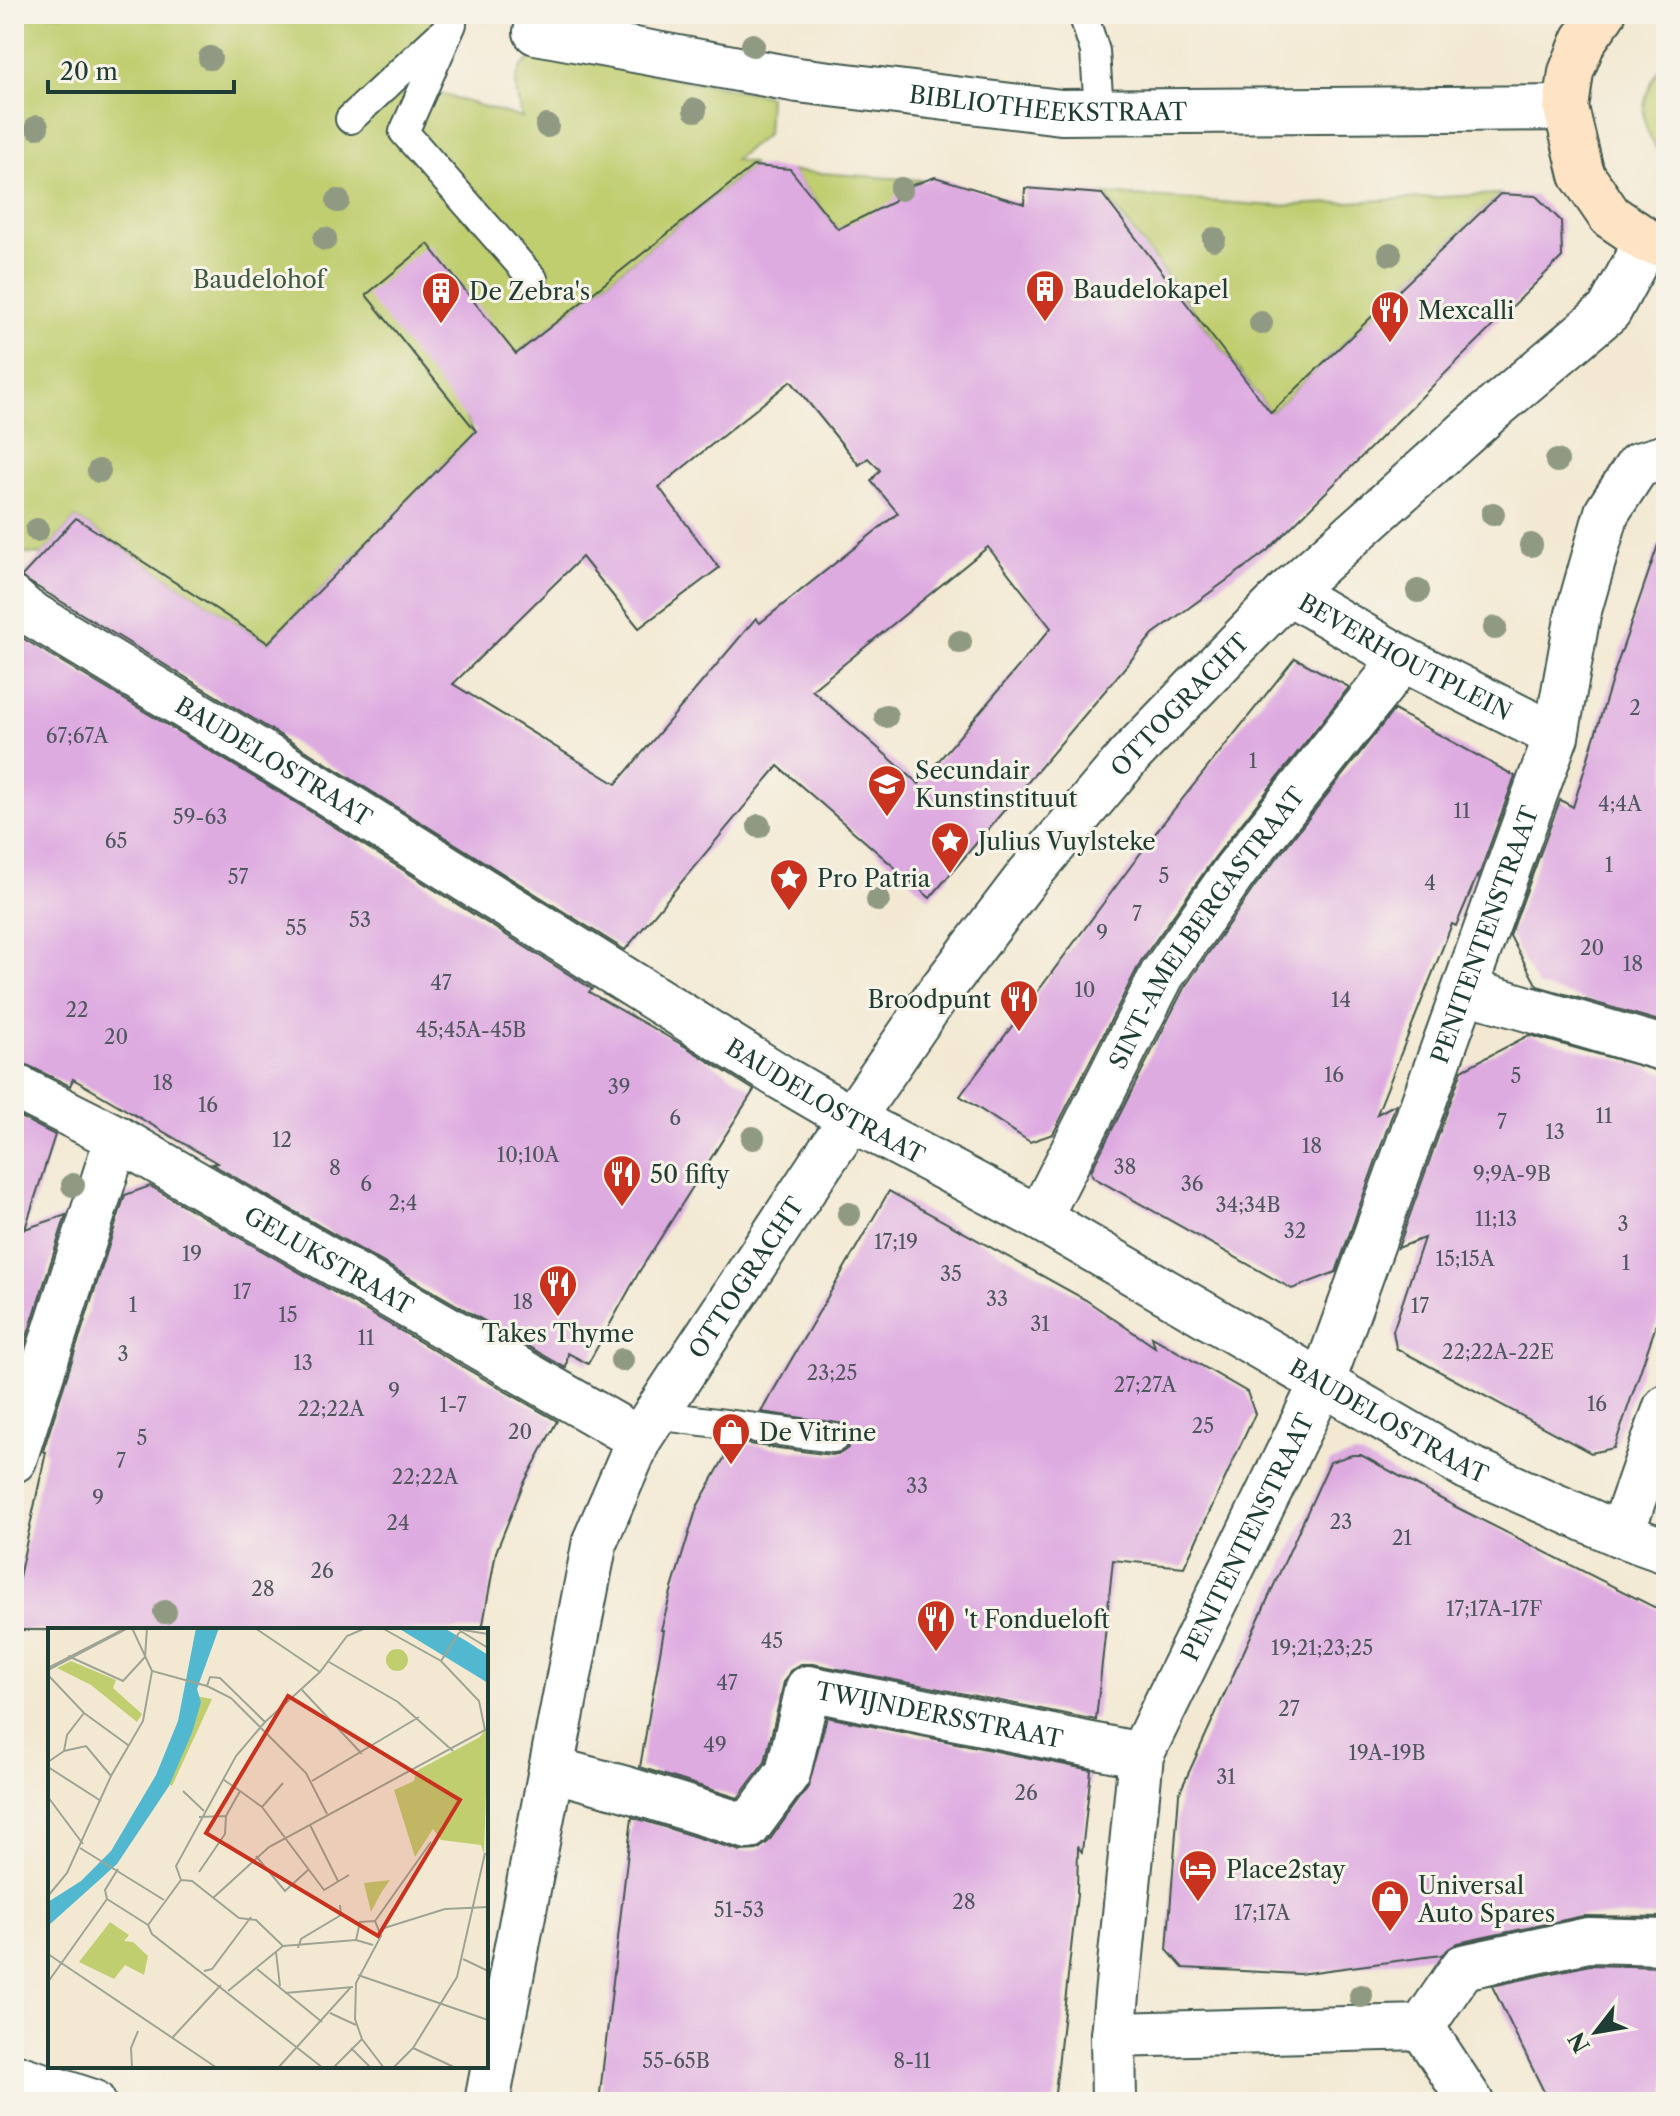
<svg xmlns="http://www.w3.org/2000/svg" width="1680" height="2116" viewBox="0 0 1680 2116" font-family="'Libre Caslon Text',serif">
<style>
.green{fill:#c0ce70;stroke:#708652;stroke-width:2}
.building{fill:#deabe1;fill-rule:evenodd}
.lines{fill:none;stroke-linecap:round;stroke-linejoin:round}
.lane-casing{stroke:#3f574c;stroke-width:32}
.street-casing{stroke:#3f574c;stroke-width:48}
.secondary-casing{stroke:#3f574c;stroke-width:48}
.lane{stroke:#fff;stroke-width:28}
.street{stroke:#fff;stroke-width:44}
.secondary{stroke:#fee4c5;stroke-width:44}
.tree{fill:#909a82}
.labels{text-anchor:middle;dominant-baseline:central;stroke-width:6;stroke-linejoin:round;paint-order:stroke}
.number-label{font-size:20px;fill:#4f585f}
.street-label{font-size:24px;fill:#1f3d34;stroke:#f7f3e8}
.park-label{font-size:24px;fill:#3f5a40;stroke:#f7f3e8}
.poi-label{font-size:24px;fill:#1f3d34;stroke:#f7f3e8;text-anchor:start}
.inset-road{fill:none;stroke:#9ea493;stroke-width:2}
.view{fill:#c8321e;fill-opacity:0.15;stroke:#c8321e;stroke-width:4}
.inset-edge{fill:none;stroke:#1f3d34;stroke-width:4}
</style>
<rect width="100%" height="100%" fill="#f7f3e8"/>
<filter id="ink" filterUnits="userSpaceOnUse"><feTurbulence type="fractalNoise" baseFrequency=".0125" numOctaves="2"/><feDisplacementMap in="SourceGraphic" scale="16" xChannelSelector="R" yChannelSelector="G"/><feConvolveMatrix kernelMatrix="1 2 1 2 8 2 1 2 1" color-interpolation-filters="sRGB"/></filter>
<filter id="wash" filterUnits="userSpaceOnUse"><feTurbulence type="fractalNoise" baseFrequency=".006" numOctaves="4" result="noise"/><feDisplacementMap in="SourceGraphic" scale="32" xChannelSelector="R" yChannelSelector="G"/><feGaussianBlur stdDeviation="1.8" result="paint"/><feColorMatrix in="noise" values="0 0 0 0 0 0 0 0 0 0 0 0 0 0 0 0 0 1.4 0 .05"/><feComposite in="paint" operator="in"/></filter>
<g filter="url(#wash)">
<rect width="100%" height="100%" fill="#f3e9d3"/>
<g class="green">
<path d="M14,14H442L410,85L522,118C514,89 508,61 547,54L769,96L767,134L734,160L751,163L753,166L516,354L467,407L466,419L474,434L268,643L76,518L42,555L14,552Z"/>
<path d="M1666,62V159C1635,128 1638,94 1666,62Z"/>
<polygon points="791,171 921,180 891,205 842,234"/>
<polygon points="1105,194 1276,206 1500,194 1271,413"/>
</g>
<g id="blocks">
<g class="building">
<path d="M753,166L790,169L838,229L893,202L898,190L935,177L1024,204L1025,188L1102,194L1271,413L1500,194L1536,196L1561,221L1562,257L1267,551L1153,634L930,898L778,766L625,950L326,763L21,577L76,518L268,643L476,431L366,295L428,244L516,354ZM791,381L859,465L868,458L880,470L871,481L898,513L760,623L756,618L616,784L453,684L582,557L639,628L719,568L659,487ZM988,547L1051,628L919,784L812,690Z"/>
<polygon points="1658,545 1666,547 1666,1023 1537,986 1510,936 1560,800 1573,807 1614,673"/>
<polygon points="14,633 300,805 592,989 589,992 686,1047 754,1090 639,1272 588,1364 568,1353 566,1368 212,1164 217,1163 73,1079 70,1086 25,1064 14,1061"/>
<polygon points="1295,658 1349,687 1215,857 1141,961 1053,1134 1030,1142 960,1096 1160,827"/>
<polygon points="1394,710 1515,776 1478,878 1477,876 1456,926 1452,924 1377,1114 1396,1104 1336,1272 1292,1289 1093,1177 1091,1171 1184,988 1255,886"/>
<polygon points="1529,1035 1666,1073 1666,1296 1614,1448 1591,1453 1396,1348 1393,1331 1424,1238 1398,1248 1462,1070"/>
<polygon points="14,1114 55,1135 25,1229 66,1215 14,1378 14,1233 23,1230 14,1228"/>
<polygon points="150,1186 557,1421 523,1485 496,1552 482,1630 14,1630 14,1600 46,1452 43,1451 125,1195"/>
<polygon points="889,1191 1086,1300 1155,1347 1152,1337 1247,1392 1255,1414 1184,1567 1113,1560 1096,1720 813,1664 801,1664 790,1671 784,1682 765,1762 738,1798 640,1767 664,1630 661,1630 671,1592 697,1507 733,1442 832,1455 841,1453 848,1448 850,1432 844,1424 761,1412"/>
<polygon points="1352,1455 1361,1455 1456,1507 1666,1613 1666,1917 1583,1916 1458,1943 1441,1955 1299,1974 1183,1968 1167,1950 1179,1794 1330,1462"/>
<polygon points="827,1717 1091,1770 1082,1852 1078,1847 1077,1895 1054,2102 599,2102 632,1817 741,1851 757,1850 768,1842 808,1787"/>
<polygon points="1590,1965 1666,1967 1666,2102 1549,2102 1492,1986"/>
</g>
</g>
</g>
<g filter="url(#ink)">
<use href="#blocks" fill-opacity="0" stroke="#3f574c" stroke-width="2"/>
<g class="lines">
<defs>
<g id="lane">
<polyline points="1083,14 1095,51 1099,111"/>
<polyline points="350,119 452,24 404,132 533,279"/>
<polyline points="655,1415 834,1438"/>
</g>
<g id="street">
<path id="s1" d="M536,32L798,80L1061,112L1566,108"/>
<path id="s2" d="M1288,592L1403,659L1556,736"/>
<path id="s3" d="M14,600L25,610L313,784L782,1078L852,1119L1039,1218L1467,1467L1621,1535L1666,1551"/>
<polyline points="1466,991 1666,1049"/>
<path id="s4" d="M14,1086L117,1138L639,1439"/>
<path id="s5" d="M1039,1218L1162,975L1235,871L1403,659"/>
<polyline points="14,1460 117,1138"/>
<polyline points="1621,1535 1666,1407"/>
<path id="s6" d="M551,1769L626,1789L748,1827L788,1773L808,1688L1141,1755"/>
<polyline points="1422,2027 1463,1967 1588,1940 1666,1942"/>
<path id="s7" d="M1113,2035L1141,1755L1323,1381L1556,736L1578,614L1607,512L1638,465L1666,457"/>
<polyline points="14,2076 93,2102"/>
<path id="s8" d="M487,2102L595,1541L639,1439L820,1165L932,1002L1028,876L1130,755L1288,592L1487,414L1609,311L1647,241"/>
<polyline points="1114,2102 1113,2035 1422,2027 1471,2102"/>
</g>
<polyline id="secondary" points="1603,14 1584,40 1571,72 1566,108 1582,175 1610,216 1647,241 1666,245"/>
</defs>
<use href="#lane" class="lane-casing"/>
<use href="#street" class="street-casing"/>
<use href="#secondary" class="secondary-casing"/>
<use href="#lane" class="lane"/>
<use href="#street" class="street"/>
<use href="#secondary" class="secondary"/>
</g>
<g class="tree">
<circle cx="753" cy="45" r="12"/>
<circle cx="210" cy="58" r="12"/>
<circle cx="695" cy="110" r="12"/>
<circle cx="547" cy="126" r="12"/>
<circle cx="37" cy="127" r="12"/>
<circle cx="901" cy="189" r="12"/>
<circle cx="338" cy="201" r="12"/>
<circle cx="325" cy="239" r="12"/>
<circle cx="1214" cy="239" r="12"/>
<circle cx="1390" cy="254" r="12"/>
<circle cx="1261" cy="323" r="12"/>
<circle cx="1557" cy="461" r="12"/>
<circle cx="99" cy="471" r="12"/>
<circle cx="1493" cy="514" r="12"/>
<circle cx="37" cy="530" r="12"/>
<circle cx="1531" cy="545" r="12"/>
<circle cx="1418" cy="591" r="12"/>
<circle cx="1495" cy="628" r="12"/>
<circle cx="960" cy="642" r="12"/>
<circle cx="886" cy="716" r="12"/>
<circle cx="759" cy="826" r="12"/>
<circle cx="878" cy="900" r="12"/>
<circle cx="753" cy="1138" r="12"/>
<circle cx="73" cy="1185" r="12"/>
<circle cx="849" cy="1214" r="12"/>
<circle cx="622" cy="1360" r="12"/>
<circle cx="165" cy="1612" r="12"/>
<circle cx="1361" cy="1996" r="12"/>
</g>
</g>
<defs>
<symbol id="building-pin" viewBox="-11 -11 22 30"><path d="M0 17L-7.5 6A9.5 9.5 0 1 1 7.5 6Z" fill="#c8321e" stroke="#f7f3e8"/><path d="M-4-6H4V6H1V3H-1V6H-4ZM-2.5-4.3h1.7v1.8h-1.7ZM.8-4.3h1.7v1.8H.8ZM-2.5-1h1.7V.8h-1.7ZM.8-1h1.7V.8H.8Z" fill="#fff"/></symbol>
<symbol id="restaurant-pin" viewBox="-11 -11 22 30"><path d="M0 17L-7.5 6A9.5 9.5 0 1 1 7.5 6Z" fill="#c8321e" stroke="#f7f3e8"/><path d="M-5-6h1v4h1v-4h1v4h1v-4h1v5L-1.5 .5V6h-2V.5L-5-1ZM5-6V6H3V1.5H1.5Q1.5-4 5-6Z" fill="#fff"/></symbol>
<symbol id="school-pin" viewBox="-11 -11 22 30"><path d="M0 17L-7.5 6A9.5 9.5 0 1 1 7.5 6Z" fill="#c8321e" stroke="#f7f3e8"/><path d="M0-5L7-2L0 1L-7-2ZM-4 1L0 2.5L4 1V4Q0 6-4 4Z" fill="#fff"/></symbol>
<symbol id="sight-pin" viewBox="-11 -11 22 30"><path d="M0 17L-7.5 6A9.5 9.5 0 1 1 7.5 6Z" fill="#c8321e" stroke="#f7f3e8"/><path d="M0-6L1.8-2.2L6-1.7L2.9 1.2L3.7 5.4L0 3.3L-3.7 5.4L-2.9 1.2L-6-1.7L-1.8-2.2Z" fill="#fff"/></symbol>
<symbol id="shop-pin" viewBox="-11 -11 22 30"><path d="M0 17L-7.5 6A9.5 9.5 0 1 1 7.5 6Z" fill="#c8321e" stroke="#f7f3e8"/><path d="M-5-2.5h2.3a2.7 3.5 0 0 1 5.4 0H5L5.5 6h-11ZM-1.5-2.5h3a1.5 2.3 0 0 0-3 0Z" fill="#fff"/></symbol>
<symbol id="hotel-pin" viewBox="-11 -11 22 30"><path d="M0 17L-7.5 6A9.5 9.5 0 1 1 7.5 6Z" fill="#c8321e" stroke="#f7f3e8"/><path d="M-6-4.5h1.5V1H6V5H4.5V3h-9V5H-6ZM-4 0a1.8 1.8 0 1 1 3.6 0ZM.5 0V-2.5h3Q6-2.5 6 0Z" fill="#fff"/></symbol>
</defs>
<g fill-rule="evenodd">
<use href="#building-pin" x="1023" y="267" width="44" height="60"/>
<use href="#building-pin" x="419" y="269" width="44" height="60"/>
<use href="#restaurant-pin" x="1368" y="288" width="44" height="60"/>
<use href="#school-pin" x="865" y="762" width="44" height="60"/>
<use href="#sight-pin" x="928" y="819" width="44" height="60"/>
<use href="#sight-pin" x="767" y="856" width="44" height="60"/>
<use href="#restaurant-pin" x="997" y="977" width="44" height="60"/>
<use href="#restaurant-pin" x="600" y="1152" width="44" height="60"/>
<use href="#restaurant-pin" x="536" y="1262" width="44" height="60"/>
<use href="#shop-pin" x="709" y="1410" width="44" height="60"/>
<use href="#restaurant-pin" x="914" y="1597" width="44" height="60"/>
<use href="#hotel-pin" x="1176" y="1847" width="44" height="60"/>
<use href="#shop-pin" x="1368" y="1877" width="44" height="60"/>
</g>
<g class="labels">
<g class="number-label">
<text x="1635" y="708">2</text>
<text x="77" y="736">67;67A</text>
<text x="1253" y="761">1</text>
<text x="1620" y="804">4;4A</text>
<text x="1462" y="811">11</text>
<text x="200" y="817">59-63</text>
<text x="116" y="841">65</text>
<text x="1609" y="865">1</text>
<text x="1164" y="876">5</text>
<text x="238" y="877">57</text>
<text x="1430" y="883">4</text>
<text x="1137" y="914">7</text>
<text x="360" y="920">53</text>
<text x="296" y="928">55</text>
<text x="1102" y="933">9</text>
<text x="1592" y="948">20</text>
<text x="1633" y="964">18</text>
<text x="441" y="983">47</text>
<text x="1085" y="990">10</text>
<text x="1341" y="1000">14</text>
<text x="77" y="1010">22</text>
<text x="471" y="1030">45;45A-45B</text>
<text x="116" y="1037">20</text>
<text x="1334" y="1075">16</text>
<text x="1516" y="1076">5</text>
<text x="163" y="1083">18</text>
<text x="619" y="1087">39</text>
<text x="208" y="1105">16</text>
<text x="1604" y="1116">11</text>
<text x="675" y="1118">6</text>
<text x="1502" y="1122">7</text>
<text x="1555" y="1132">13</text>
<text x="282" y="1140">12</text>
<text x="1312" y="1146">18</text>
<text x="528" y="1155">10;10A</text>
<text x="1125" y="1167">38</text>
<text x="335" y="1168">8</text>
<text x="1512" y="1174">9;9A-9B</text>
<text x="366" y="1184">6</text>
<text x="1192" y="1184">36</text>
<text x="403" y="1203">2;4</text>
<text x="1248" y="1205">34;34B</text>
<text x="1496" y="1219">11;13</text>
<text x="1623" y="1224">3</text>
<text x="1295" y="1231">32</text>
<text x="896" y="1242">17;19</text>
<text x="192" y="1254">19</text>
<text x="1465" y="1259">15;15A</text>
<text x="1626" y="1263">1</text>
<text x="951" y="1274">35</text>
<text x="242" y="1292">17</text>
<text x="997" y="1299">33</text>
<text x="523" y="1302">18</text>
<text x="133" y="1305">1</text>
<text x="1420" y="1306">17</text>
<text x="288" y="1315">15</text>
<text x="1040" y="1324">31</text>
<text x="366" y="1338">11</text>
<text x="1498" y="1352">22;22A-22E</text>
<text x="123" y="1354">3</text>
<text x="303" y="1363">13</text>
<text x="832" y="1373">23;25</text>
<text x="1145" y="1385">27;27A</text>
<text x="394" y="1391">9</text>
<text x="1597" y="1404">16</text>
<text x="453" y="1405">1-7</text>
<text x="331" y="1409">22;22A</text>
<text x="1203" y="1426">25</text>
<text x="520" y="1432">20</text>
<text x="142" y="1438">5</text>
<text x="121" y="1461">7</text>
<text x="425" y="1477">22;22A</text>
<text x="917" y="1486">33</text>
<text x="98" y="1498">9</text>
<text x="1341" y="1522">23</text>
<text x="398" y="1523">24</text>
<text x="1402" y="1538">21</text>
<text x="322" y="1571">26</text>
<text x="263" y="1589">28</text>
<text x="1494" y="1609">17;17A-17F</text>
<text x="772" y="1641">45</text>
<text x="1322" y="1648">19;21;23;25</text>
<text x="727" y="1683">47</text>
<text x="1289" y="1709">27</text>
<text x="715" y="1745">49</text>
<text x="1387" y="1753">19A-19B</text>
<text x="1226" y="1777">31</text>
<text x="1026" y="1793">26</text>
<text x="964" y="1902">28</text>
<text x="739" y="1910">51-53</text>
<text x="1262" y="1913">17;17A</text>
<text x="676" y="2061">55-65B</text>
<text x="912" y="2061">8-11</text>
</g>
<g class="street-label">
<text stroke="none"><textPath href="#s1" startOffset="518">BIBLIOTHEEKSTRAAT</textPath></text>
<text stroke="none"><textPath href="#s2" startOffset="134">BEVERHOUTPLEIN</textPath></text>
<text stroke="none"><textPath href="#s8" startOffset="1596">OTTOGRACHT</textPath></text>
<text stroke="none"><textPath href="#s3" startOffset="306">BAUDELOSTRAAT</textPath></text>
<text stroke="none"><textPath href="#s5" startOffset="336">SINT-AMELBERGASTRAAT</textPath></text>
<text stroke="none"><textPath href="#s7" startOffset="1172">PENITENTENSTRAAT</textPath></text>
<text stroke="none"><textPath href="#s3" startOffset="954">BAUDELOSTRAAT</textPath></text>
<text stroke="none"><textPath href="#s4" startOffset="360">GELUKSTRAAT</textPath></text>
<text stroke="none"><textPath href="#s8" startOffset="876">OTTOGRACHT</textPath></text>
<text stroke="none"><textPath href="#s3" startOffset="1602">BAUDELOSTRAAT</textPath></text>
<text stroke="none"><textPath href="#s7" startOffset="524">PENITENTENSTRAAT</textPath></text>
<text stroke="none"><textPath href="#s6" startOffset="494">TWIJNDERSSTRAAT</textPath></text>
</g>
<g class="park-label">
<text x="259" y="279">Baudelohof</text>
</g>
<g class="poi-label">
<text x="1073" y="289">Baudelokapel</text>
<text x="469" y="291">De Zebra's</text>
<text x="1418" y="310">Mexcalli</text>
<text x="915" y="770">Secundair<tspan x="915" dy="28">Kunstinstituut</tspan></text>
<text x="978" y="841">Julius Vuylsteke</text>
<text x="817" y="878">Pro Patria</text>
<text x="991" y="999" text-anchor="end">Broodpunt</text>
<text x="650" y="1174">50 fifty</text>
<text x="558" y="1333" text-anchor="middle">Takes Thyme</text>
<text x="759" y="1432">De Vitrine</text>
<text x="964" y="1619">'t Fondueloft</text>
<text x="1226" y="1869">Place2stay</text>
<text x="1418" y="1885">Universal<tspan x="1418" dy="28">Auto Spares</tspan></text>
</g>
</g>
<g transform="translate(48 1628)">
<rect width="440" height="440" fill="#f3e9d3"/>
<path d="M338 32a11 11 0 1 1 22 0a11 11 0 1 1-22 0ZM23,33L68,52L65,60L94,86L89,94L43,57L9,40ZM148,68L164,71L124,158L120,155L144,105ZM440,98L436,226L433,217L393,212L385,201L367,229L346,162L366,153L368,143L432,109ZM342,252L333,265L323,284L316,255ZM62,294L81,307L76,313L85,314L100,328L96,347L77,337L66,351L31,334Z" fill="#c0ce70"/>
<path d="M148,0H171L149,61L153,74L144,105L121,158L69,236L0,298V274L33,253L63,223L108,147L130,93ZM350,0H396L420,14L440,27V55Z" fill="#51b8cf"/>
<path class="inset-road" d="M84,0L104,43L159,58L183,70L258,145L279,186M207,0L272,44M411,2L440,20M415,2L440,6M20,28L75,53L97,29L99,0M393,33L414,0M281,34L350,74L405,123M0,40L78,0M0,42L80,0M0,47L36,85L80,117M159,58L162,49L172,50L217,94M254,62L314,126M16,123L38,118L63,148M0,134L16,123L19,107L36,85M0,139L53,173M264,153L371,89M135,163L156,183M192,163L214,179L276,262L301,247M0,169L35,216M214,179L235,155M151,189L178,188L192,163L176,152M262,197L290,253M32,220L116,272M208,228L237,263L260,242M151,244L177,206L178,188M133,252L128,238L188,128L217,94L272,44L299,8L318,0M133,252L144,253L191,290L208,292L235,318M0,268L19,245L63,148L95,93L104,43M165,270L221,219L437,102L431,73L393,33L334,0M59,271L100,297M59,271L57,262L70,241M327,293L383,214M100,297L104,306L275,440M100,297L133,252M333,301L397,281L440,279M325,317L308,312L312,294L327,293L333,308L308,355L307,391L314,411L336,440M235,318L308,312M250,320L253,311L293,287L292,277M228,324L232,358M0,326L169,440M415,331L440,343M209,341L274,394M156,343L164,341L203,289M310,347L440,392M0,354L59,271M180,363L235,318M237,365L305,359M282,385L308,397M125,409L173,357M303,420L323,440M365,420L408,440M84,440L83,420L90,403M230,440L303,359M285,440L314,411M345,440L365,420L409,349L437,225"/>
<path class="view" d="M240,68L412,172L330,308L158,205Z"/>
<rect width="440" height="440" class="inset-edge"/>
</g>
<rect width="1680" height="2116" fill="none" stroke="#f7f3e8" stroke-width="48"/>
<g transform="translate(1596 2032) rotate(239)" stroke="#f7f3e8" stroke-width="6" paint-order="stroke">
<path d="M0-6L14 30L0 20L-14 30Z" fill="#1f3d34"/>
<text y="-12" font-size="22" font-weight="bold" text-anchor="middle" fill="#1f3d34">N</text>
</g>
<path d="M48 80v12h186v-12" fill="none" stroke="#1f3d34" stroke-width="4"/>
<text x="60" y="80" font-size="24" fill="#1f3d34" stroke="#f7f3e8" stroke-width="6" paint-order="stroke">20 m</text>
</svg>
